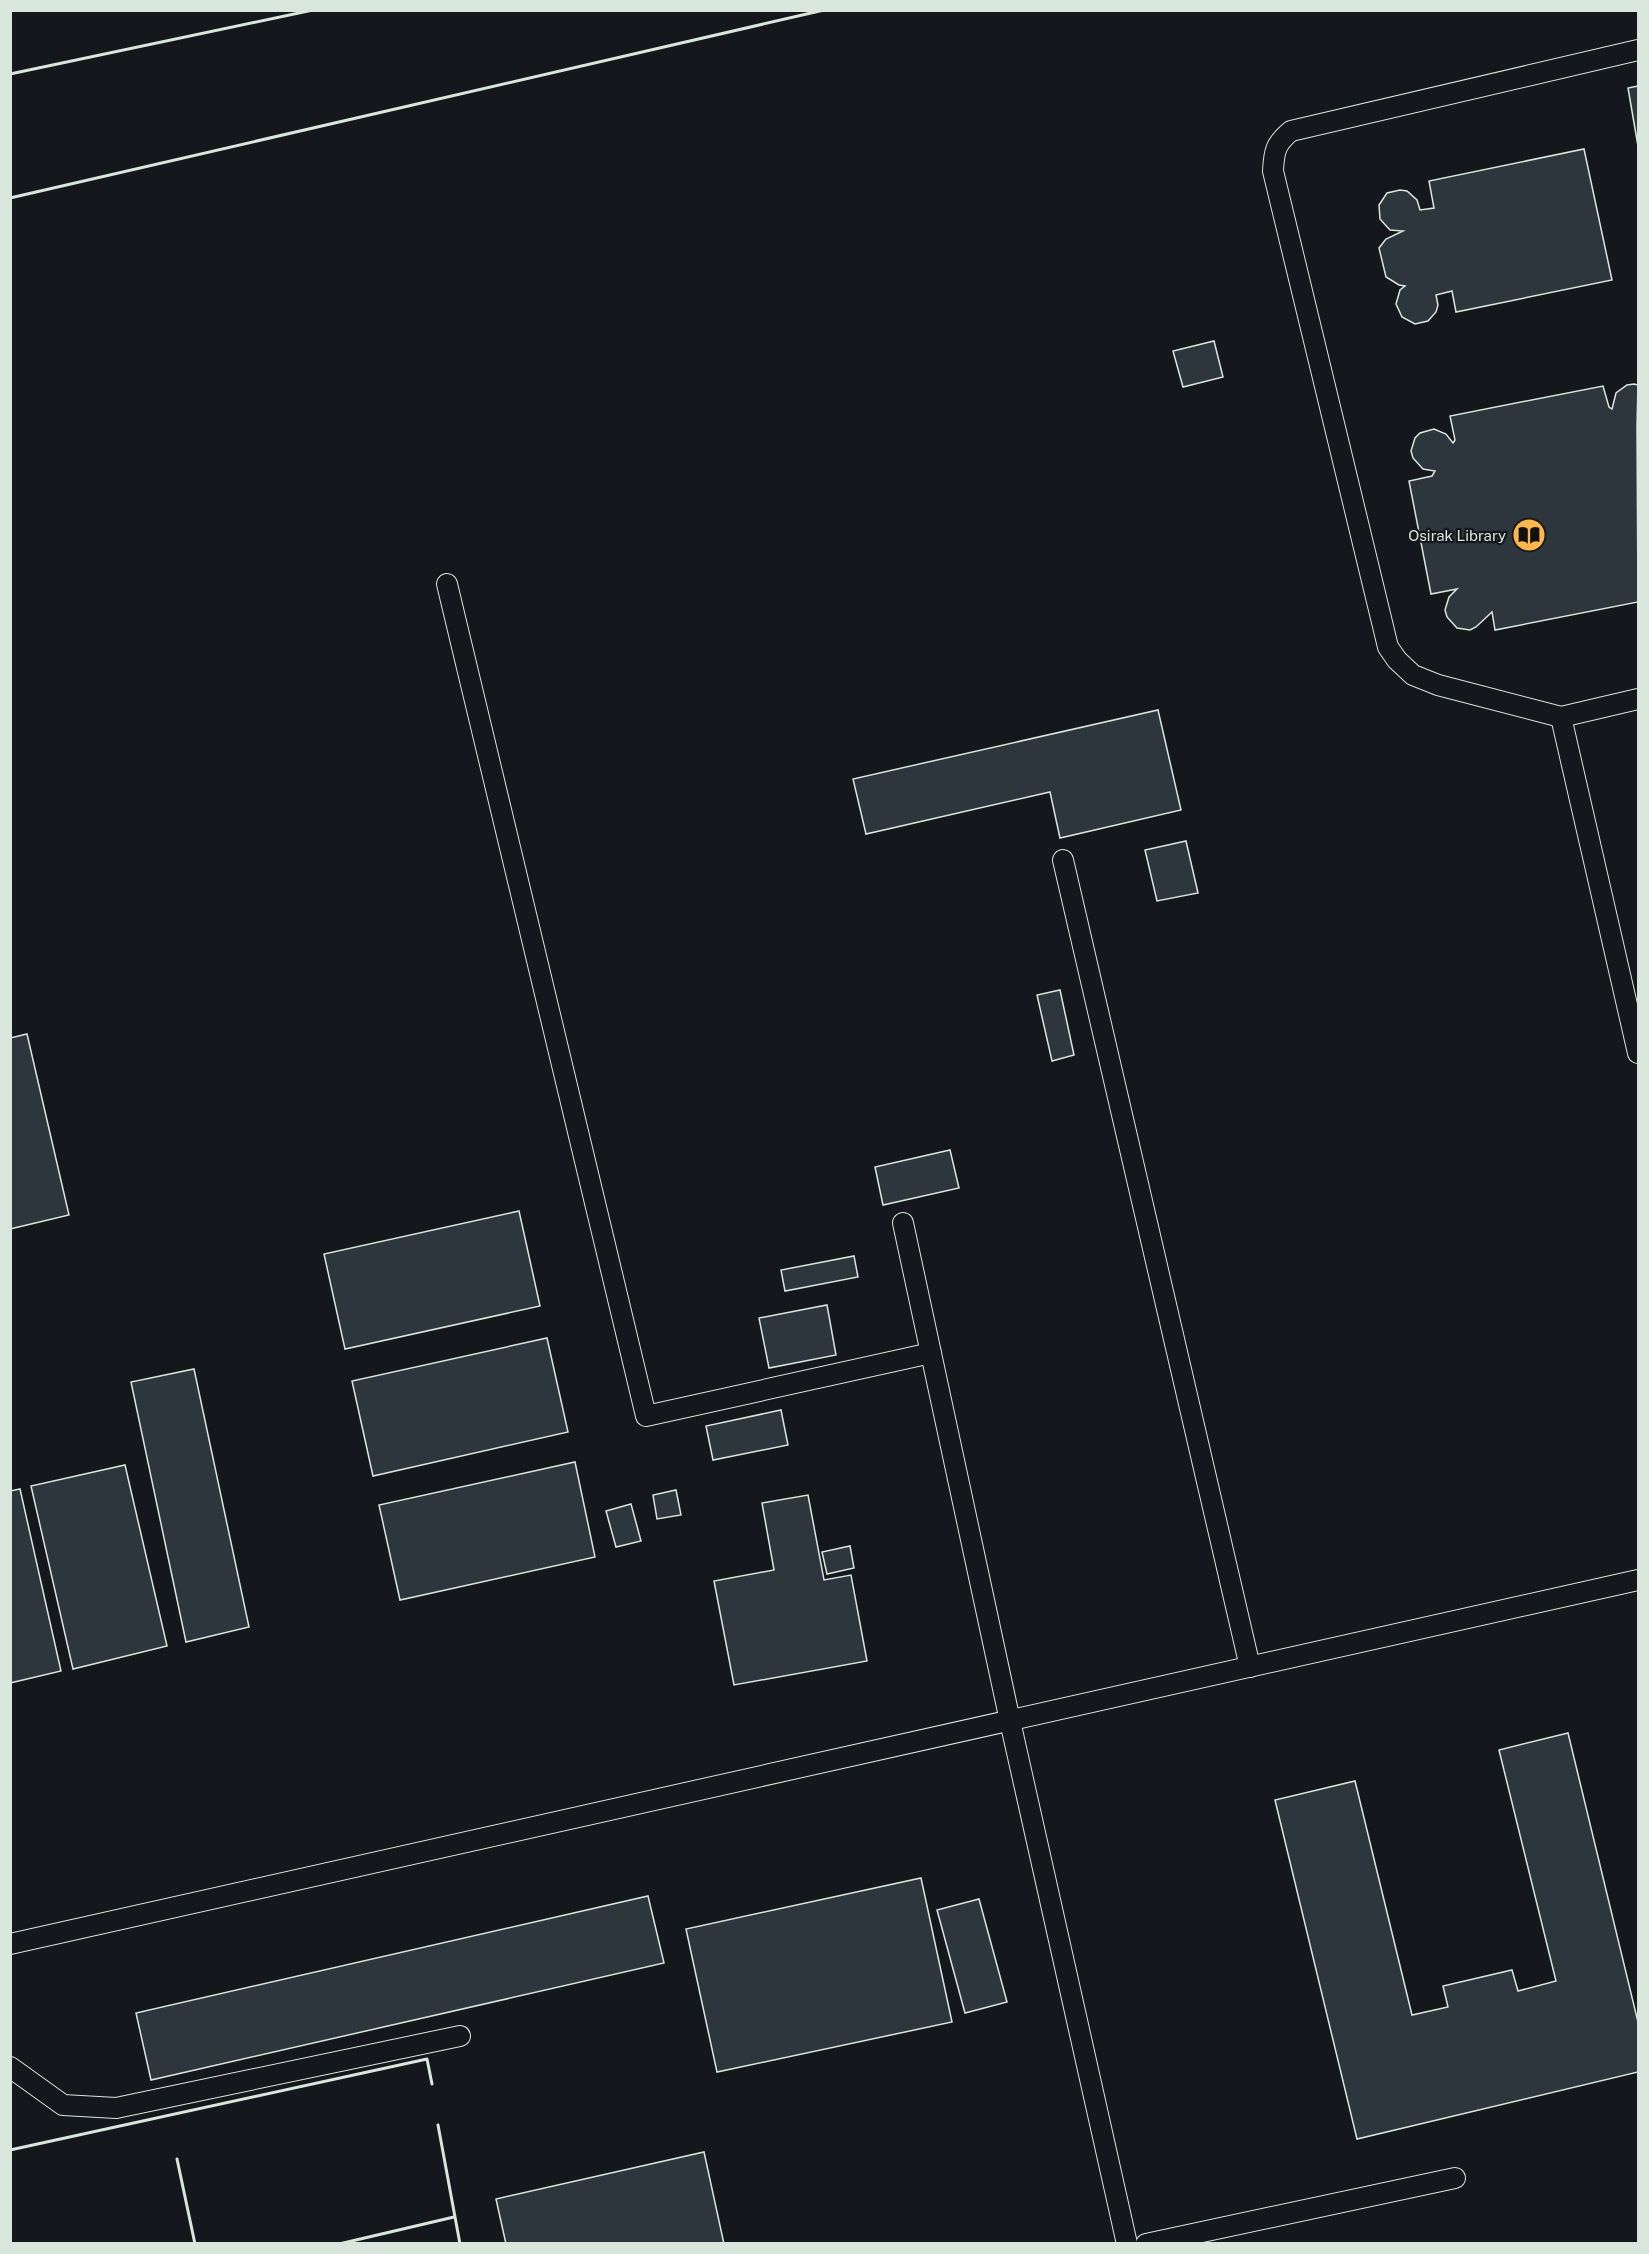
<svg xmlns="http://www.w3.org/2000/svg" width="1649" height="2254" viewBox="0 0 1649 2254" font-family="'Public Sans',sans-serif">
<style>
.building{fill:#2c363c;stroke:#d8e6dc;stroke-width:1.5}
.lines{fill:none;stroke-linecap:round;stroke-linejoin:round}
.service-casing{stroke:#d8e6dc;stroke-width:22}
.service{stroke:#14181c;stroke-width:20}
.wall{stroke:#d8e6dc;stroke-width:3}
.labels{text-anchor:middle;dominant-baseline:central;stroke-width:4.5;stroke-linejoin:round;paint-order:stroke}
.poi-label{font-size:15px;fill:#d8e6dc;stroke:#14181c;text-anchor:end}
</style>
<rect width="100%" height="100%" fill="#14181c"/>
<g class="building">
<polygon points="1638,86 1638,146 1628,88"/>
<polygon points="1584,149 1612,280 1456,312 1452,291 1436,295 1438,305 1436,312 1428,321 1415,324 1402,317 1396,304 1400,290 1405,286 1399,285 1386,277 1379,248 1386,239 1403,231 1390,230 1380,219 1379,205 1387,193 1400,190 1407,191 1417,200 1420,210 1434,208 1429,181"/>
<polygon points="1214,341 1223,377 1183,387 1173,351"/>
<polygon points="1634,384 1638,385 1637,426 1638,602 1495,630 1492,612 1476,627 1470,630 1457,628 1447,617 1445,610 1449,597 1457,589 1431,594 1409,481 1432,476 1435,471 1423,469 1413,458 1411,451 1415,438 1420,433 1434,429 1446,434 1453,443 1455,440 1450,416 1603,386 1609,407 1612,409 1616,393 1627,385"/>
<polygon points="1158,710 1181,810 1060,838 1050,792 866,834 853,779"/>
<polygon points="1186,841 1198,893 1157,901 1145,850"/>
<polygon points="1060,990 1074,1055 1052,1061 1037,995"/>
<polygon points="27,1034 69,1215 10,1229 10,1038"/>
<polygon points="950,1150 959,1188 883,1205 875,1167"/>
<polygon points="519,1211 540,1306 345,1349 324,1254"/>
<polygon points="854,1256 858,1277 785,1291 781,1270"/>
<polygon points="827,1305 836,1355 769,1368 759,1318"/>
<polygon points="547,1338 568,1432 373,1476 352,1381"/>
<polygon points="194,1369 249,1627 186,1642 131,1382"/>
<polygon points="781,1410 788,1445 713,1460 706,1426"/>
<polygon points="575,1462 595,1557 400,1600 379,1505"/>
<polygon points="125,1465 167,1646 73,1669 31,1486"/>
<polygon points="20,1489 61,1671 10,1683 10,1491"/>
<polygon points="676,1490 681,1515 657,1519 653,1495"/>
<polygon points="808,1495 824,1580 851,1575 867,1661 734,1685 714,1581 774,1570 762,1503"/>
<polygon points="631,1504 641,1541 616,1547 606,1511"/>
<polygon points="850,1546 854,1568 827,1574 822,1552"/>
<polygon points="1568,1733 1638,2022 1638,2072 1357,2139 1275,1800 1355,1781 1412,2015 1448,2007 1443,1986 1512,1970 1518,1991 1556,1981 1499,1750"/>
<polygon points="921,1878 952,2022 717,2072 686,1929"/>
<polygon points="648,1896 664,1963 151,2080 136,2013"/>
<polygon points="979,1899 1007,2002 965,2013 937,1910"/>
<polygon points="704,2152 724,2244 506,2244 496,2199"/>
</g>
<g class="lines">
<defs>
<g id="service">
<path d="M1638,50L1291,131C1275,144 1274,152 1273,171L1388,647L1397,660L1413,675L1438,685L1561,717L1638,699"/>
<polyline points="447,584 646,1416 931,1353"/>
<polyline points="1561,717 1638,1053"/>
<polyline points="1063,860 1250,1667"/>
<polyline points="903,1223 1010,1721 1127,2244"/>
<polyline points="10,1944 1638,1580"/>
<polyline points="10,2067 63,2105 116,2108 460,2036"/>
<polyline points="1146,2244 1455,2178"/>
</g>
</defs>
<use href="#service" class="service-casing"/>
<use href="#service" class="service"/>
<g class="wall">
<polyline points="10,74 313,10"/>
<polyline points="10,198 824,10"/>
<polyline points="438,2125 460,2244"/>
<polyline points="10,2150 427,2059 432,2084"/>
<polyline points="177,2159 195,2244"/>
<polyline points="339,2244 454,2217"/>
</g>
</g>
<defs>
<symbol id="library-disc" viewBox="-11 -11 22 22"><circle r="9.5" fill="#ffb74d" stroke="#14181c"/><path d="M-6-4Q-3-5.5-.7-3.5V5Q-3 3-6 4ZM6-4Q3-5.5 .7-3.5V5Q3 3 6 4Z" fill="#111"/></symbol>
</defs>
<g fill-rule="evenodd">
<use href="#library-disc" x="1510" y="516" width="38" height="38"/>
</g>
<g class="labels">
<g class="poi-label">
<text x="1506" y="535">Osirak Library</text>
</g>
</g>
<rect width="1649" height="2254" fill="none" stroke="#d8e6dc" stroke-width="24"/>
</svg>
